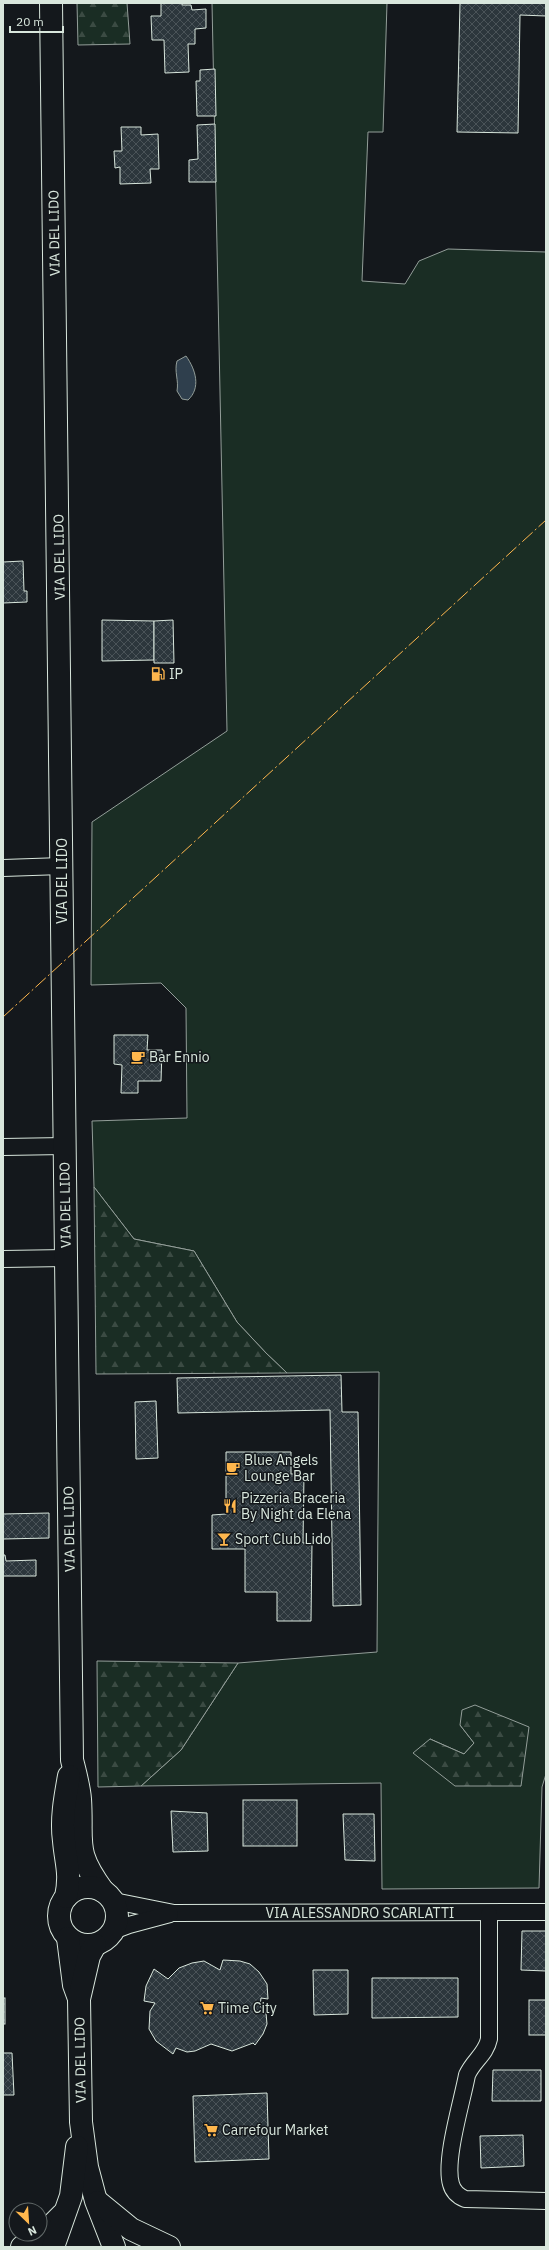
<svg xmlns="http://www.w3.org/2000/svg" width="549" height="2250" viewBox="0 0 549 2250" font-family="'IBM Plex Sans',sans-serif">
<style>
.grass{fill:#1a2d24;stroke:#939e99;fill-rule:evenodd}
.forest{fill:url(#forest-firs);stroke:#939e99}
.water{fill:#2f3f4d;stroke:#939e99}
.building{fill:url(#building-cross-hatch);stroke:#d8e6dc}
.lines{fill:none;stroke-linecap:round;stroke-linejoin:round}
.street-casing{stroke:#d8e6dc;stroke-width:18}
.secondary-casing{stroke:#d8e6dc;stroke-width:24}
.street{stroke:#14181c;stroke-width:16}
.secondary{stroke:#14181c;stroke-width:22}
.power{stroke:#ffb74d;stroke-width:1;stroke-dasharray:14 3 2 3;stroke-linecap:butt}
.labels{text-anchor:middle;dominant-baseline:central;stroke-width:3;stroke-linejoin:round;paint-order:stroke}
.street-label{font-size:14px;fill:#d8e6dc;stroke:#14181c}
.poi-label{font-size:14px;fill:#d8e6dc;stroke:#14181c;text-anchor:start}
</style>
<defs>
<pattern id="forest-firs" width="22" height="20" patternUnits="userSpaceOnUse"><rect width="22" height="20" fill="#1a2d24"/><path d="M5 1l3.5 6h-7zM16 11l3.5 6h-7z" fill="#3b4b43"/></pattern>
<pattern id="building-cross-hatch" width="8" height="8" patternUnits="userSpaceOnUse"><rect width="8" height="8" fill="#2c363c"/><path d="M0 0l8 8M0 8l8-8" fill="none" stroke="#4a5358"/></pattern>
</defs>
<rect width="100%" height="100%" fill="#14181c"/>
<path class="grass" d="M212,3H387L383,132H368L362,281L405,284L419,261L448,249L546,252V1774L542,1787L539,1888L382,1889L381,1783L141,1786L181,1750L238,1663L377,1652L379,1372L287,1373L266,1353L237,1322L194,1251L134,1239L94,1187L92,1121L187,1118L186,1008L161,983L91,985L92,822L227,731ZM460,1725L521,1786L430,1739L464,1754L474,1743Z"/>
<g class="forest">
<polygon points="77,3 127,3 130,44 78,45"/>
<polygon points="94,1187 134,1239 194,1251 237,1322 266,1353 287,1373 96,1374"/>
<polygon points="97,1661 238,1663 181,1750 141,1786 98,1787"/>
<polygon points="475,1705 529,1727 521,1786 455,1786 413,1753 430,1739 464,1754 474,1743 460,1725 462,1710"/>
</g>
<path class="water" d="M186,356C196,370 201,388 188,400L182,399L177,391C179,380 174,372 177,361Z"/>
<g class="building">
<polygon points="161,3 182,3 182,5 191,5 192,10 206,9 206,28 195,29 195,44 188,44 189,72 165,73 164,40 152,40 151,16 161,16"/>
<polygon points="460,3 546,3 546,16 520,15 518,133 457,132"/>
<polygon points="215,69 216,116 197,116 196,81 200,81 200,70"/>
<polygon points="215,124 216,182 189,182 189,160 198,159 197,125"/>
<polygon points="121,127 141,127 141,135 158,134 159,169 150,169 151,183 120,184 120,167 115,168 114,151 122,151"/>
<polygon points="23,561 24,591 27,591 27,602 3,603 3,562"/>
<polygon points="102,620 154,621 154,660 102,661"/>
<polygon points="173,620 174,663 154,663 154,621"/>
<polygon points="114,1035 148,1035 147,1050 162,1050 161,1081 138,1081 138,1093 121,1093 122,1065 114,1064"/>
<polygon points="341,1375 342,1412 358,1412 361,1605 333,1606 330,1410 178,1413 177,1378"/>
<polygon points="156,1401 158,1458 136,1459 135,1402"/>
<polygon points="226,1452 291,1452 291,1474 304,1474 303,1543 312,1543 311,1621 277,1621 277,1592 245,1592 245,1549 212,1549 212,1515 226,1514"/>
<polygon points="49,1513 49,1538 3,1539 3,1514"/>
<polygon points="3,1555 5,1555 6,1561 36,1560 36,1576 3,1576"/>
<rect x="243" y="1800" width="54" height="46"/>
<polygon points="171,1811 207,1813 208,1851 173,1852"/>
<polygon points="343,1814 374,1814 375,1861 345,1860"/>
<polygon points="522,1931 546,1931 546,1971 521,1970"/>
<polygon points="223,1960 240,1961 250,1964 259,1972 267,1984 268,1999 261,1998 260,2006 266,2013 267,2024 263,2034 255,2045 253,2043 232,2051 211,2044 195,2051 187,2052 176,2048 173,2054 156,2041 149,2029 150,2011 155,2003 144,2001 146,1986 154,1969 168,1979 179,1968 192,1963 204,1961 220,1970"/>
<polygon points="313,1970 348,1970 348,2014 314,2015"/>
<polygon points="372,1978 458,1978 458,2017 372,2018"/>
<rect x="3" y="1998" width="2" height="26"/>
<rect x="529" y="2000" width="17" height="35"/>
<polygon points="3,2053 12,2053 14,2095 3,2095"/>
<polygon points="493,2070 541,2070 541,2101 492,2101"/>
<polygon points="267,2093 269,2159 195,2162 193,2096"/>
<polygon points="523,2135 524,2166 481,2168 480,2136"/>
</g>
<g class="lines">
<defs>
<g id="street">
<polyline points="3,868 62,866"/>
<polyline points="3,1147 64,1146"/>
<polyline points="3,1259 66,1258"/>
<polyline points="114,1901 174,1913 546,1912"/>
<path d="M489,1914V2039C486,2054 473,2061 467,2075C462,2102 444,2160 451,2184C453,2192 458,2196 465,2199L546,2201"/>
<polyline points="113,1931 129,1925 170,1914"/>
</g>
<g id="secondary">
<path d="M51,3L72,1760C75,1772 79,1786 80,1799C83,1844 73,1850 103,1891"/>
<circle cx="88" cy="1916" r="29"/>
<path d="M66,1897C71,1873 66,1864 64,1841C61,1820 65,1798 69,1776"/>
<polyline points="68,1938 74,1985 78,1996"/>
<polyline points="95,1945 89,1956 79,1999 81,2122 87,2167 96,2201 114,2247"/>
<polyline points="98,2202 131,2229 169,2247"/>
<polyline points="22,2247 39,2238 62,2215"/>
<polyline points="53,2247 71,2196 77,2147"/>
</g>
</defs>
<use href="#street" class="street-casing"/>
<use href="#secondary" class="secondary-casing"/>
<use href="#street" class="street"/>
<use href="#secondary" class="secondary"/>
<polyline class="power" points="3,1017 546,520"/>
</g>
<defs>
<symbol id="fuel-bare" viewBox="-9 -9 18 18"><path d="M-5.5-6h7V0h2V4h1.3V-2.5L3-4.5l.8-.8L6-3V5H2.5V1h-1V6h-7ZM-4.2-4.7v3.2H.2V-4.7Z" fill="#ffb74d" stroke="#14181c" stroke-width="2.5" paint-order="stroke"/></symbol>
<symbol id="cafe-bare" viewBox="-9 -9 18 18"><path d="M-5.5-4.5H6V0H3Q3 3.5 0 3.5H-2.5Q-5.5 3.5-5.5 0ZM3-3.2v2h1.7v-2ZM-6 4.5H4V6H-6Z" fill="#ffb74d" stroke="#14181c" stroke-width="2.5" paint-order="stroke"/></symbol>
<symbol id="restaurant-bare" viewBox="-9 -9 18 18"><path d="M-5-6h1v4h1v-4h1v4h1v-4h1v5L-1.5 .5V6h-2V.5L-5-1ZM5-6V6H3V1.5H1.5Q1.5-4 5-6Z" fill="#ffb74d" stroke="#14181c" stroke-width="2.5" paint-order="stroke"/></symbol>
<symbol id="bar-bare" viewBox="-9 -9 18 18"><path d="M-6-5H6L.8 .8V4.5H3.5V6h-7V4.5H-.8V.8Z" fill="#ffb74d" stroke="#14181c" stroke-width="2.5" paint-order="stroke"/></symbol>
<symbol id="supermarket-bare" viewBox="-9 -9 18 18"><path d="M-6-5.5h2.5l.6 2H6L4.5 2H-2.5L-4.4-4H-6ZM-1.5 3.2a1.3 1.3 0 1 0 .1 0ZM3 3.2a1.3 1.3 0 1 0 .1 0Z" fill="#ffb74d" stroke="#14181c" stroke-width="2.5" paint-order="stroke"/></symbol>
</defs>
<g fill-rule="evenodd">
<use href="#fuel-bare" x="148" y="664" width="20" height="20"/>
<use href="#cafe-bare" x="128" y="1047" width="20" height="20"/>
<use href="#cafe-bare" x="223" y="1458" width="20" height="20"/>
<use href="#restaurant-bare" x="220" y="1496" width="20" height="20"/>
<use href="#bar-bare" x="214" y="1529" width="20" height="20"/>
<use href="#supermarket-bare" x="197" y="1998" width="20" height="20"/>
<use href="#supermarket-bare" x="201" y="2120" width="20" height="20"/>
</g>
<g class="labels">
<g class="street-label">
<text transform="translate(54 233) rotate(-91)">VIA DEL LIDO</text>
<text transform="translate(59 557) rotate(-91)">VIA DEL LIDO</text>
<text transform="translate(62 881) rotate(-90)">VIA DEL LIDO</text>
<text transform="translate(65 1205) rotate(-91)">VIA DEL LIDO</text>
<text transform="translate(69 1529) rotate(-91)">VIA DEL LIDO</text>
<text x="360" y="1913">VIA ALESSANDRO SCARLATTI</text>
<text transform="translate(80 2060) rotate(-91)">VIA DEL LIDO</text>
</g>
<g class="poi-label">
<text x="169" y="674">IP</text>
<text x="149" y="1057">Bar Ennio</text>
<text x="244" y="1460">Blue Angels<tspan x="244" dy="16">Lounge Bar</tspan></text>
<text x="241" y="1498">Pizzeria Braceria<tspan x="241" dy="16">By Night da Elena</tspan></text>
<text x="235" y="1539">Sport Club Lido</text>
<text x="218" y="2008">Time City</text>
<text x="222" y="2130">Carrefour Market</text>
</g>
</g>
<rect width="549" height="2250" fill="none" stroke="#d8e6dc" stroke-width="8"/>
<g transform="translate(28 2222) rotate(155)"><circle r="19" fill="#14181c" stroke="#626a69"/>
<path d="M0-3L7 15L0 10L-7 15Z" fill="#ffb74d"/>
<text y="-6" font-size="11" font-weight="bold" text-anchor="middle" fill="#d8e6dc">N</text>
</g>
<path d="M10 26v6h53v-6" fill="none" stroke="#d8e6dc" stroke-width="2"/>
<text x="16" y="26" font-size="12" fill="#d8e6dc" stroke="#14181c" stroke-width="3" paint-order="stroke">20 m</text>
</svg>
